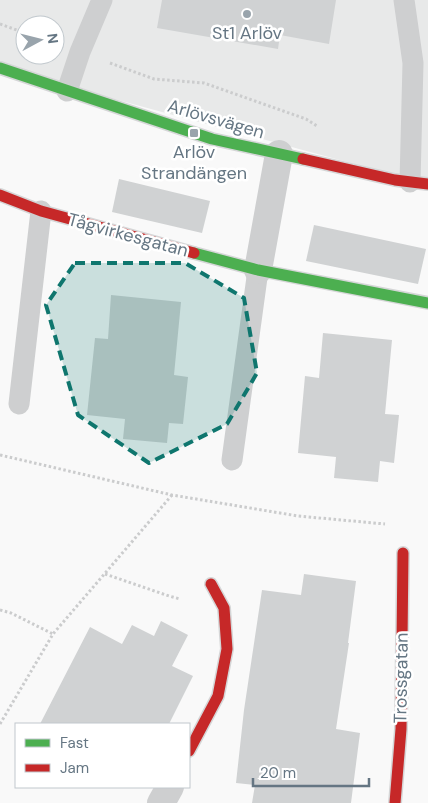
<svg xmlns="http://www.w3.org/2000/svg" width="428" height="803" viewBox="0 0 428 803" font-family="'DM Sans',sans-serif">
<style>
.built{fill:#e8e9e9;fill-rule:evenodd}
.building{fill:#d0d2d3}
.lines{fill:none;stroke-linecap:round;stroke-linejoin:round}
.fast-casing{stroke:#d5d6d7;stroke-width:14}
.jam-casing{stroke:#d5d6d7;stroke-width:14}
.path{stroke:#cbcccd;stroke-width:3;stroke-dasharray:2.5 2.5;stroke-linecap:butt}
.lane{stroke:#cecfd0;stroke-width:21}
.street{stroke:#cecfd0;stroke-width:28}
.fast{stroke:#4caf50;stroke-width:11}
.jam{stroke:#c62828;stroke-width:11}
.marked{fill:#0f766e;fill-opacity:0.2;stroke:#0f766e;stroke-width:4;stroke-dasharray:10 6;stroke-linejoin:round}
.poi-dot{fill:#99a4ac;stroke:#fff;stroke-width:2}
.labels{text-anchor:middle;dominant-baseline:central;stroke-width:5;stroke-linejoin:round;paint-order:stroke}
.poi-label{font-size:18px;fill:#657683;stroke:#fff}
.street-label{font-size:18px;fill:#657683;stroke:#fff}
</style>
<rect width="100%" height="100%" fill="#f9f9f9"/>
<path class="built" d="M0,0H428V184L0,68ZM25,25H55V55H25Z"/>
<g class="building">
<polygon points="162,0 336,0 329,44 280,35 278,49 157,28"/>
<polygon points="119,179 210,201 202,233 112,212"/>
<polygon points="314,225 426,249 418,284 306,261"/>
<polygon points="111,295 181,302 174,375 188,377 183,424 169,423 167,443 123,439 125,419 87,415 95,338 108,339"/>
<polygon points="323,333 392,340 385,414 399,415 394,463 380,461 378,482 334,478 336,457 298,453 305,376 319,378"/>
<polygon points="304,574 356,581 348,643 349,643 336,729 360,733 351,803 252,803 255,785 236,783 244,710 262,590 301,595"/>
<polygon points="161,621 188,635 172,666 193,676 169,724 40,724 90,627 122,644 132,625 154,636"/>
</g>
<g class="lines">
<defs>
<g id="fast">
<polyline points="0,68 212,139 303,159"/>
<polyline points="194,253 258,270 428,303"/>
</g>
<g id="jam">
<polyline points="303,159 395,180 428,184"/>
<polyline points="0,195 41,211 194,253"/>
<polyline points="189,751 218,696 227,649 224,608 211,584"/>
<polyline points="395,803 401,729 403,553"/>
</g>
</defs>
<use href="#fast" class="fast-casing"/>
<use href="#jam" class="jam-casing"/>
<g class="path">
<polyline points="0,24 25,33"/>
<polyline points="110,63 154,79 204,83 306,119 317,126"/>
<polyline points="0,455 172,495 298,516 385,524"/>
<polyline points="105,574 169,596 180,599"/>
<polyline points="0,610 11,613 53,634"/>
<polyline points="0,724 53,634 172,495"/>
</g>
<g class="lane">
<polyline points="404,0 413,63 410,182"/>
<polyline points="67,91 80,52 102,0"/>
<polyline points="19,404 41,211"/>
<polyline points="232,460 258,270"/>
</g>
<g class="street">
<polyline points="258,270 279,154"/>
<polyline points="161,803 170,787"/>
</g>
<use href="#fast" class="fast"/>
<use href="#jam" class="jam"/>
</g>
<path class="marked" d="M75,263H185L244,298L257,373L227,424L149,463L78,415L46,305Z"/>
<g class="poi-dot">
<circle cx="247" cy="14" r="5"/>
<rect x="189" y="128" width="10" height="10" rx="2.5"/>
</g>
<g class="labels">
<g class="poi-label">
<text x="247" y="33">St1 Arlöv</text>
<text x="194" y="152">Arlöv<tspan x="194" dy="21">Strandängen</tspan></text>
</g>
<g class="street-label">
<text transform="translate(216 119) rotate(16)">Arlövsvägen</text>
<text transform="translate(128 235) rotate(15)">Tågvirkesgatan</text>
<text transform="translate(401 678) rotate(-89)">Trossgatan</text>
</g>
</g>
<rect x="15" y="723" width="175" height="65" fill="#ffffff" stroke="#c1c8cd"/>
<rect x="25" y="739" width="25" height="8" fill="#4caf50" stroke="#c1c8cd"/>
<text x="60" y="748" font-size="15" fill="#657683">Fast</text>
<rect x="25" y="764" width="25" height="8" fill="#c62828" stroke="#c1c8cd"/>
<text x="60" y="773" font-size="15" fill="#657683">Jam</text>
<g transform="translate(40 40) rotate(83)"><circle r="24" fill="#ffffff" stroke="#c1c8cd"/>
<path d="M0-4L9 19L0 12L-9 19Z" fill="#99a4ac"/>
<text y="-8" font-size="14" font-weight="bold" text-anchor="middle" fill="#657683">N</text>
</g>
<path d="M253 778v8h116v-8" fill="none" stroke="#657683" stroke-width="2.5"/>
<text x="260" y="778" font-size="15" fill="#657683" stroke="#ffffff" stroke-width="4" paint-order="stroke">20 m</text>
</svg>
